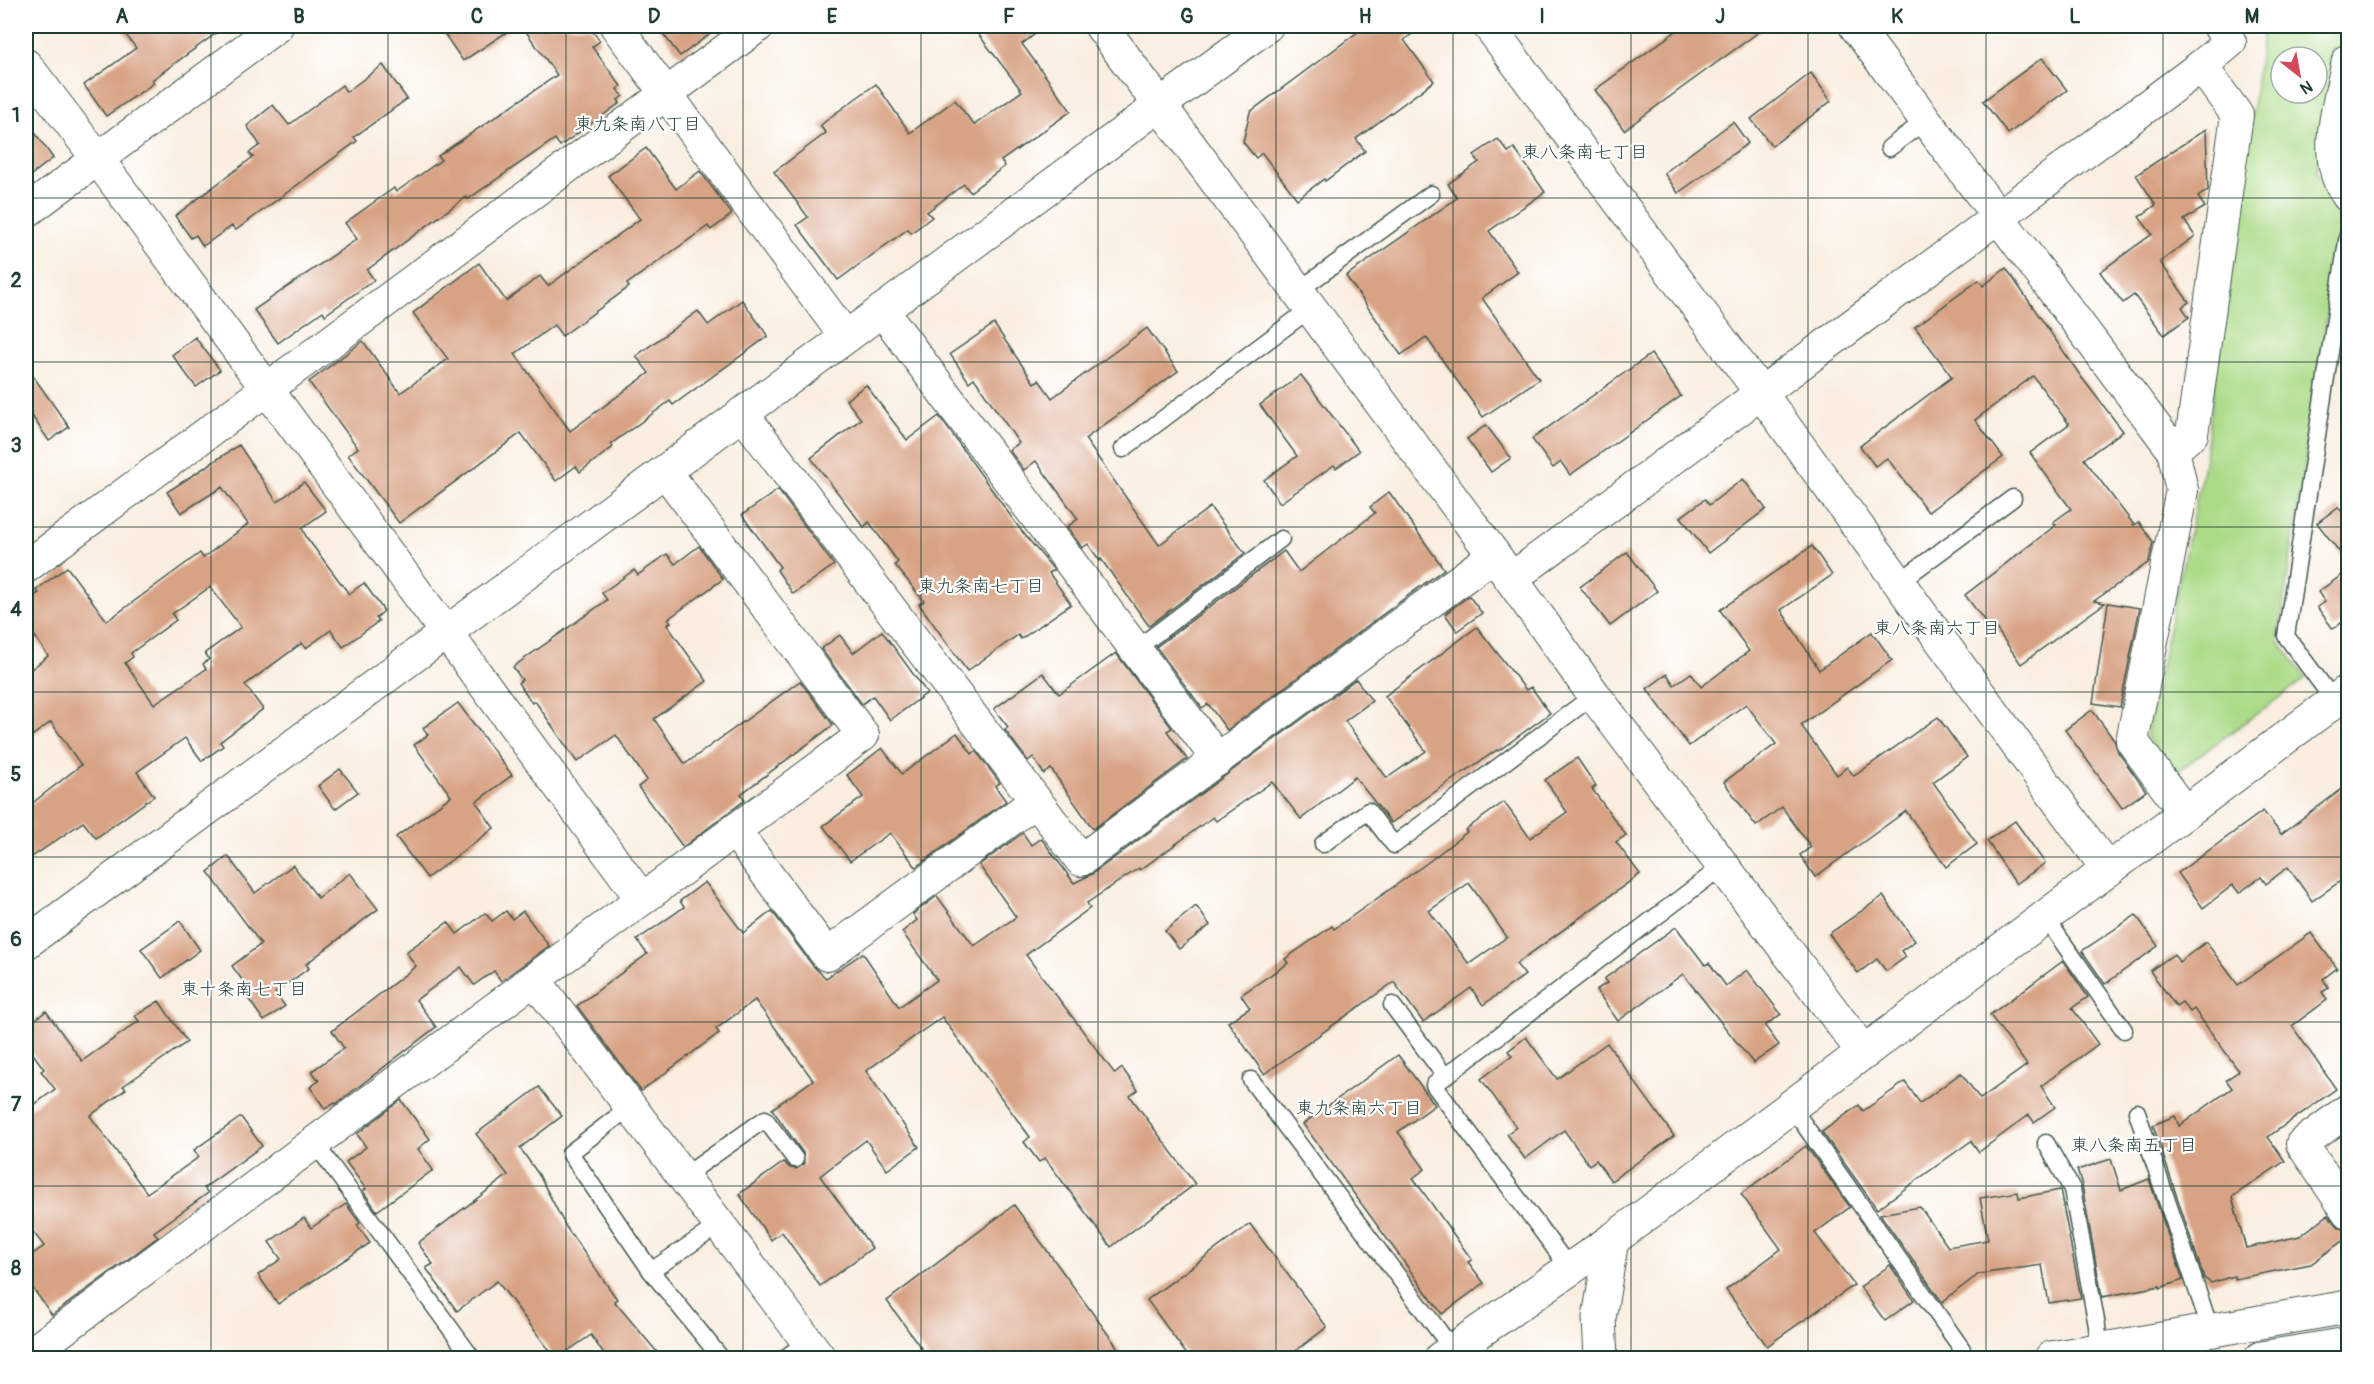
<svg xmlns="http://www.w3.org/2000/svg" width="2374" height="1384" viewBox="0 0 2374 1384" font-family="Pangolin,'Klee One',sans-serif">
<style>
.green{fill:#acdb88;stroke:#668c5e;stroke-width:1.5;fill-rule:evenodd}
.building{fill:#d8a384;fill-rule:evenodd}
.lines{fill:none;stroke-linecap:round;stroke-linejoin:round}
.service-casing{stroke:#40584e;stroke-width:19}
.minor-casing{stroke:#40584e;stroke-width:34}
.tertiary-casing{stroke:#40584e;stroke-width:35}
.trunk-casing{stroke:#40584e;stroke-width:35}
.service{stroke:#fff;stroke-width:16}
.minor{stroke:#fff;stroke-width:32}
.tertiary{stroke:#fff;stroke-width:33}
.trunk{stroke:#fff;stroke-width:33}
.grid{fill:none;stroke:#1f3d34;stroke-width:1.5;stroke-opacity:0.55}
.labels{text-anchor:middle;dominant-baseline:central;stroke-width:4.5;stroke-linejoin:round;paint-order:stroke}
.neighbourhood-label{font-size:18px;fill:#1f3d34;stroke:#fff}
.neatline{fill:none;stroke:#1f3d34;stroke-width:2}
.grid-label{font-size:20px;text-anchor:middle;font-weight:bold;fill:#1f3d34}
</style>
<rect width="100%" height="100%" fill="#fff"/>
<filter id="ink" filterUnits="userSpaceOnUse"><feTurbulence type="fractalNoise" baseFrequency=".0167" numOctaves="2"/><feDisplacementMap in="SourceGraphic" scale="12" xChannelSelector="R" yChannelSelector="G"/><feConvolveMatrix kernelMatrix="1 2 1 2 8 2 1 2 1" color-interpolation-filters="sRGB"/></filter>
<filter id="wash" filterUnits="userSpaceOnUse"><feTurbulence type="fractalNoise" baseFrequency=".008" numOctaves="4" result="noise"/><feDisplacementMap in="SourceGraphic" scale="24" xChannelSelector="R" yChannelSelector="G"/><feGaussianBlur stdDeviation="1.35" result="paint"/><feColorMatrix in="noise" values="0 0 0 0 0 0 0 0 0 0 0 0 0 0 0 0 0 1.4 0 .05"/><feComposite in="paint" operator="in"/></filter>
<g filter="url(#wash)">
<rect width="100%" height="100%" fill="#f9eee0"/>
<path class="green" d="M2264,26H2345L2316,172L2343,210L2278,640L2306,678L2171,776L2146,736L2204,464ZM2281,57H2317V93H2281Z"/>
<g id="blocks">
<g class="building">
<polygon points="119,26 226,26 152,80 154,83 106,116 84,85 136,48"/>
<polygon points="439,26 516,26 463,61"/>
<polygon points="522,26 589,26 600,41 592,47 621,86 617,89 623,96 618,100 620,103 560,146 555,139 468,199 466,197 367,270 374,280 325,315 323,311 278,343 254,310 357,239 345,223 394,188 396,192 441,160 438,156 557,75"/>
<polygon points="657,26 721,26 680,56"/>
<polygon points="972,26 1046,26 1022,44 1071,111 1001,161 1005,166 970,192 964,184 927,212 932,217 911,233 908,229 838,280 797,225 808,217 774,172 826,133 820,126 833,115 876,84 910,133 955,100 974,125 1022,91"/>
<polygon points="1366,26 1423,26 1404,40 1434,81 1356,139 1365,151 1325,181 1324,179 1297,199 1262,153 1256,158 1243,142 1250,112"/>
<polygon points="1683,26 1767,26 1624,130 1595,90"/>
<polygon points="2042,58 2067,90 2008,134 1983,101"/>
<polygon points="383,65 407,99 354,137 357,141 236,230 232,226 203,246 196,235 191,238 175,216 253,157 249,153 260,145 247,126 273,105 289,125 342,85 346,92"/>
<polygon points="1811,73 1831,101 1772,146 1751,119"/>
<polygon points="26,120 53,158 26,179"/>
<polygon points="1733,122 1748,143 1678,193 1664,173"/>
<polygon points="2206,129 2208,190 2198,197 2205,207 2184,220 2195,236 2160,262 2189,302 2182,307 2189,317 2164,335 2134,295 2123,303 2100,272 2152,234 2139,217 2156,205 2136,175"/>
<polygon points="1498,139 1508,152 1514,148 1545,192 1489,231 1518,272 1482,298 1539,379 1483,417 1426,337 1401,355 1346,276 1457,198 1448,184 1479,162 1474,155"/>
<polygon points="646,148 676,189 700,171 732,214 711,230 708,226 627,284 629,287 562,336 554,325 515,354 570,431 649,373 636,356 698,311 708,325 742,300 768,336 673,405 670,401 611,444 613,447 580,472 576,466 556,481 521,433 399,523 348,455 358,448 309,382 363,341 400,393 448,359 413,313 479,263 506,301 540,276 548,286 640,219 608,176"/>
<polygon points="2006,268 2082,378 2123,431 2084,459 2134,525 2139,522 2153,542 2149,562 2094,601 2105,603 2021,664 1993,624 1989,627 1965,595 2056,525 2053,522 2071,509 2030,453 2069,424 2033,376 1975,420 2003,457 1928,512 1887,458 1875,466 1860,446 1952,377 1915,327 1979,280 1983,286"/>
<polygon points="994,324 1034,383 1039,380 1052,398 1147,328 1178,371 1085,439 1159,545 1210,507 1245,553 1149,626 1101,559 1100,561 1088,544 1082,548 1067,527 1078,519 1036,461 1024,470 1009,450 1019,443 974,378 969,382 950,354"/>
<polygon points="195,337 220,370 196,387 172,355"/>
<polygon points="1651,354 1681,396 1570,475 1561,462 1553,468 1532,439"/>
<polygon points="26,366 69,427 49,441 26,407"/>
<polygon points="1301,375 1359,451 1336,468 1334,465 1280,503 1264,480 1297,456 1260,405"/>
<polygon points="866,385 907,440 939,416 1020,529 1054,570 1049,573 1071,604 1021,639 1018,635 967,671 919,604 924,601 895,565 898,562 869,522 864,527 811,458 861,419 846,400"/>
<polygon points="1486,425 1511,458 1491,472 1467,439"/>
<path d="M239,445L277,502L304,482L326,511L302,528L307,538L349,594L364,583L384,611L376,618L379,621L343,647L331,630L306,648L302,643L245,685L263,709L220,742L223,746L202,761L185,738L137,772L154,796L96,838L83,822L26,861V808L81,765L51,722L26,740V673L48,656L26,623V601L39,593L36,590L67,567L107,621L200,553L203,558L248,524L222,487L181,513L167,492ZM210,587L241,627L205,653L209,659L203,664L206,669L154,704L125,663L133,657L131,653L176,620L172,614Z"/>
<polygon points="1743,479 1766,509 1708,553 1681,517 1705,499 1709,505"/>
<polygon points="778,490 834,565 793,594 777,570 780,567 742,515"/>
<polygon points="1389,492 1444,569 1227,730 1208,704 1202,708 1156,647 1284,551 1299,572 1375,513 1370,507"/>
<polygon points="2338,507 2349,520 2349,564 2317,523"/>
<polygon points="699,546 723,579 668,619 671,622 667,625 707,681 654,719 685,764 800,681 833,725 741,794 745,800 683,847 638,787 647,780 616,735 577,762 535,701 532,703 518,683 522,680 513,667 607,600 602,593 634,570 638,575 667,554 675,564"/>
<polygon points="1812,546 1832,575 1781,610 1819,670 1872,632 1892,660 1801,725 1837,775 1847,767 1854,776 1938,717 1967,757 1933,782 1977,844 1946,867 1906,811 1815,877 1800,855 1811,847 1782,807 1756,826 1724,782 1776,744 1746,704 1689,746 1647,689 1667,674 1674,685 1691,673 1701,687 1749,651 1720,610"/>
<polygon points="1627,552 1657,591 1610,626 1580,587"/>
<polygon points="2349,570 2349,633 2341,623 2333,629 2317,607 2325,602 2318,592"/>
<polygon points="1469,596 1482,613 1457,631 1445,614"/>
<polygon points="2108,603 2140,608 2120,707 2093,703"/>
<polygon points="1477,627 1526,690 1531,687 1550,713 1498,751 1497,750 1446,784 1391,823 1355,777 1301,819 1272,782 1216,821 1213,817 1140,870 1139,868 1087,903 1090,908 1026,955 1115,1074 1122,1068 1138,1090 1130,1096 1195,1184 1111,1247 1045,1158 1039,1162 1024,1142 1030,1137 942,1017 866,1071 919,1147 887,1170 866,1140 820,1176 872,1248 820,1286 782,1232 771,1240 739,1194 784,1162 790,1168 796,1169 804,1164 803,1153 772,1109 813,1080 755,1000 716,1029 719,1033 641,1091 577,1006 647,954 637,940 684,907 680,901 705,882 743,933 772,911 813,966 826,978 863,953 899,1007 937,980 902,932 917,920 913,914 937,896 974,946 1016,917 979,865 1023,833 1031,845 1041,838 1074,883 1092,874 1356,679 1372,701 1345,721 1387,778 1426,751 1385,696"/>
<polygon points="882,631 927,693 890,720 873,696 862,704 821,649 840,635 853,653"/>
<polygon points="1116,653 1172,728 1167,731 1187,759 1093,829 1051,769 1044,774 1033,757 1028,761 1005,730 1008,727 994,709 1043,673 1059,694"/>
<polygon points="458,703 512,775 476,802 494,828 427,878 396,837 451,796 414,745 428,735 423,728"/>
<polygon points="2092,710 2114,740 2118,752 2146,791 2122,808 2065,730"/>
<polygon points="957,733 972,754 976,751 1000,783 995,786 1006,801 916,867 890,833 850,861 823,826 863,797 847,775 882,748 902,774"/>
<path d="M1577,758L1596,786L1592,789L1626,835L1616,842L1640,874L1516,964L1525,975L1483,1005L1471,988L1423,1022L1394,982L1264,1074L1228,1022L1250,1008L1241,995L1288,963L1285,959L1332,926L1334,929L1427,863L1467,832L1465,830L1504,802L1530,838L1567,812L1545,780ZM1469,883L1507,937L1469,964L1429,911Z"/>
<polygon points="340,769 358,792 335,809 318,786"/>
<polygon points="2349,784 2349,875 2312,901 2288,867 2266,884 2261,877 2239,893 2233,885 2203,908 2178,873 2263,811 2281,834"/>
<polygon points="2015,821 2045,863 2016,884 1987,841"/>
<polygon points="228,856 255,893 293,865 318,898 350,873 378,909 306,964 309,968 275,993 285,1006 264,1021 243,991 248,988 232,966 261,944 208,872"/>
<polygon points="1883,896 1915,941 1901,951 1906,957 1886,971 1877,959 1858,973 1829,934"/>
<polygon points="1196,906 1210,925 1179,949 1165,931"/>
<polygon points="506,911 512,919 523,911 549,946 501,981 494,971 474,985 461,967 416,1000 436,1027 336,1104 335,1103 325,1109 310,1087 319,1081 312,1071 344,1048 332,1031 416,966 406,952 448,922 457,934 485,913 492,921"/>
<polygon points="2136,915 2158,946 2105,984 2082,951"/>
<polygon points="180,921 200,950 162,978 141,949"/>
<polygon points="1676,927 1705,965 1709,963 1726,986 1747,970 1781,1014 1765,1026 1779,1045 1753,1063 1683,974 1618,1021 1596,990 1607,983 1604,979"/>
<polygon points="2311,933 2337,968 2323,979 2329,988 2322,992 2327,1000 2292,1026 2336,1089 2268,1137 2285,1161 2232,1197 2246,1248 2300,1236 2328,1215 2340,1228 2349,1230 2349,1236 2311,1264 2235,1279 2234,1276 2211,1283 2204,1278 2153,1125 2175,1116 2179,1126 2232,1088 2226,1080 2239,1071 2194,1009 2190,1012 2182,1002 2176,1006 2150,971 2174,954 2179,962 2206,942 2238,985"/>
<polygon points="2063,961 2088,997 2072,1008 2098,1044 2041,1086 2055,1107 2034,1122 2029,1115 1979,1152 1971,1141 1877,1209 1822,1132 1859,1105 1863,1111 1905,1082 1920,1103 1961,1073 1980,1099 2027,1065 1990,1015"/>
<polygon points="159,1001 187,1042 123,1086 126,1089 90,1116 147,1193 199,1157 194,1150 241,1117 262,1146 204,1188 208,1193 154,1232 158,1237 52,1315 26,1279 26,1259 44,1246 26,1223 26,1111 55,1089 41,1071 44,1069 26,1044 26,1027 46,1011 82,1061 139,1021 135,1016"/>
<polygon points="1526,1037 1557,1079 1607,1043 1674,1136 1611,1181 1596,1160 1589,1165 1564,1130 1525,1159 1507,1134 1516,1127 1481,1079 1512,1056 1508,1051"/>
<polygon points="1398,1055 1435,1105 1398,1132 1425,1169 1413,1178 1472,1260 1468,1262 1484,1283 1442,1314 1303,1124"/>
<polygon points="539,1087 562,1116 520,1148 539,1175 566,1227 617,1299 614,1301 663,1359 607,1359 591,1335 556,1359 497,1281 457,1311 426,1268 433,1264 418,1243 508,1175 476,1134"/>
<polygon points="401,1100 430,1139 418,1149 433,1170 377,1211 363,1191 366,1189 346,1162 366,1147 357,1134"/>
<polygon points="1806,1146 1850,1207 1815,1233 1854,1285 1767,1346 1726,1290 1781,1249 1741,1194"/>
<polygon points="2111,1159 2121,1190 2149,1179 2183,1280 2160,1288 2160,1286 2102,1297 2082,1185 2077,1170"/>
<polygon points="2060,1190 2081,1298 2049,1303 2042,1265 1979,1274 1942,1302 1880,1214 1920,1207 1948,1247 1988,1240 1980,1198 2018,1192 2019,1198"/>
<polygon points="346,1204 360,1223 357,1225 370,1243 278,1304 258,1275 281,1259 269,1242 304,1218 311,1228"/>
<polygon points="1014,1205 1126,1359 929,1359 887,1301"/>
<polygon points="1250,1224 1327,1327 1285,1359 1190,1359 1147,1300"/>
<polygon points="1890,1265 1914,1300 1885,1321 1860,1287"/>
</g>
</g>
</g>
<g filter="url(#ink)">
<use href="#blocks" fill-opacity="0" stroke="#40584e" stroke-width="1.5"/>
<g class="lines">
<defs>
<g id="service">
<polyline points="1889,148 1926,120"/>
<polyline points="1298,291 1431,194"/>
<polyline points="1123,449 1311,308"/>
<polyline points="1899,582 2013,498"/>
<polyline points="1136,649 1281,539"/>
<polyline points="2335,702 2286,636 2348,235"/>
<polyline points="1323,844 1368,811 1394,845 1594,695"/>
<polyline points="2045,917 2124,1030"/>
<polyline points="1392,1005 1445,1076"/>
<polyline points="1251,1080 1453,1350"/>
<polyline points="1791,1106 1962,1349 1962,1358"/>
<polyline points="630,1107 570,1153 651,1271 721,1358"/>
<polyline points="2137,1112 2211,1331"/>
<polyline points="314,1142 472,1358"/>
<polyline points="2046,1143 2072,1189 2097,1326 2099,1350"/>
<polyline points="683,1177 765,1119 795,1159"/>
<polyline points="1570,1269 1434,1085 1723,866"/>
<polyline points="651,1271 719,1225"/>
<polyline points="785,1358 807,1342"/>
</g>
<g id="minor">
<polyline points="616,26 845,336"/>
<polyline points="1489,26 1760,392 2108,870"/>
<polyline points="1855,26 2173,450 2182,490 2132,741 2185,813"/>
<path d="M2348,60C2340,104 2319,157 2348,196"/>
<polyline points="26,65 97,158 642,899"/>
<polyline points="26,212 277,26"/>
<polyline points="882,310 1218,760"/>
<polyline points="742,413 1081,860 1494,555"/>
<polyline points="2173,450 2192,434 2237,115 2201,66"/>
<polyline points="26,567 758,26"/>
<path d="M1511,579C1740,407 1972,238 2201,66L2230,42L2219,26"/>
<polyline points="734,830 827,955 1036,801"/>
<polyline points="26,943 1267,26"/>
<polyline points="534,979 820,1358"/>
<polyline points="2348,1110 2302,1144 2348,1212"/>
<polyline points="26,1357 863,735 665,471"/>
</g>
<g id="tertiary">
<polyline points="1101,26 1494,555 1594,695 1864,1053"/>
<polyline points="1612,1240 2348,691"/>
</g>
<g id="trunk">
<polyline points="1441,1358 1612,1240"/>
<polyline points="1601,1358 1599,1318 1612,1240"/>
<polyline points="2051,1358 2348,1307"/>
<polyline points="2261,1358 2348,1344"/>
</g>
</defs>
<use href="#service" class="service-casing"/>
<use href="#minor" class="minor-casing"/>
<use href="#tertiary" class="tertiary-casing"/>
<use href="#trunk" class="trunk-casing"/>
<use href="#service" class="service"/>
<use href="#minor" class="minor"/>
<use href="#tertiary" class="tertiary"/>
<use href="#trunk" class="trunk"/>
</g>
</g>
<path class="grid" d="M211,26V1358M388,26V1358M566,26V1358M743,26V1358M921,26V1358M1098,26V1358M1276,26V1358M1453,26V1358M1631,26V1358M1808,26V1358M1986,26V1358M2163,26V1358M26,198H2348M26,362H2348M26,527H2348M26,692H2348M26,857H2348M26,1022H2348M26,1186H2348"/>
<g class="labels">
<g class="neighbourhood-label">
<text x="638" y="124">東九条南八丁目</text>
<text x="1585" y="152">東八条南七丁目</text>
<text x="981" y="586">東九条南七丁目</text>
<text x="1937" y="628">東八条南六丁目</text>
<text x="244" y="989">東十条南七丁目</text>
<text x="1359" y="1108">東九条南六丁目</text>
<text x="2134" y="1145">東八条南五丁目</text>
</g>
</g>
<rect width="2374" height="1384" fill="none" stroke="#fff" stroke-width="66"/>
<g transform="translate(2299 75) rotate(149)"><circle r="28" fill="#ffffff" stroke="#a5b1ae" stroke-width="1.5"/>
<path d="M0-4.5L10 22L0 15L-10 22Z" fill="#d1495b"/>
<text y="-9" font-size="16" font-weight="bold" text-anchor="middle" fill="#1f3d34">N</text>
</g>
<rect x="33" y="33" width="2308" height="1318" class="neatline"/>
<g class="grid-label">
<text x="122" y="23">A</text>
<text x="299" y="23">B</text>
<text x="477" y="23">C</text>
<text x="654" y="23">D</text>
<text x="832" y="23">E</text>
<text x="1009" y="23">F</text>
<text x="1187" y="23">G</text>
<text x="1365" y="23">H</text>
<text x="1542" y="23">I</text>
<text x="1720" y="23">J</text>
<text x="1897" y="23">K</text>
<text x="2075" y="23">L</text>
<text x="2252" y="23">M</text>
<text x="16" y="122">1</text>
<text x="16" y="287">2</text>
<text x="16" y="452">3</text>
<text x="16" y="616">4</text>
<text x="16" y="781">5</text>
<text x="16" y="946">6</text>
<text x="16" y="1111">7</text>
<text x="16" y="1275">8</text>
</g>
</svg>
